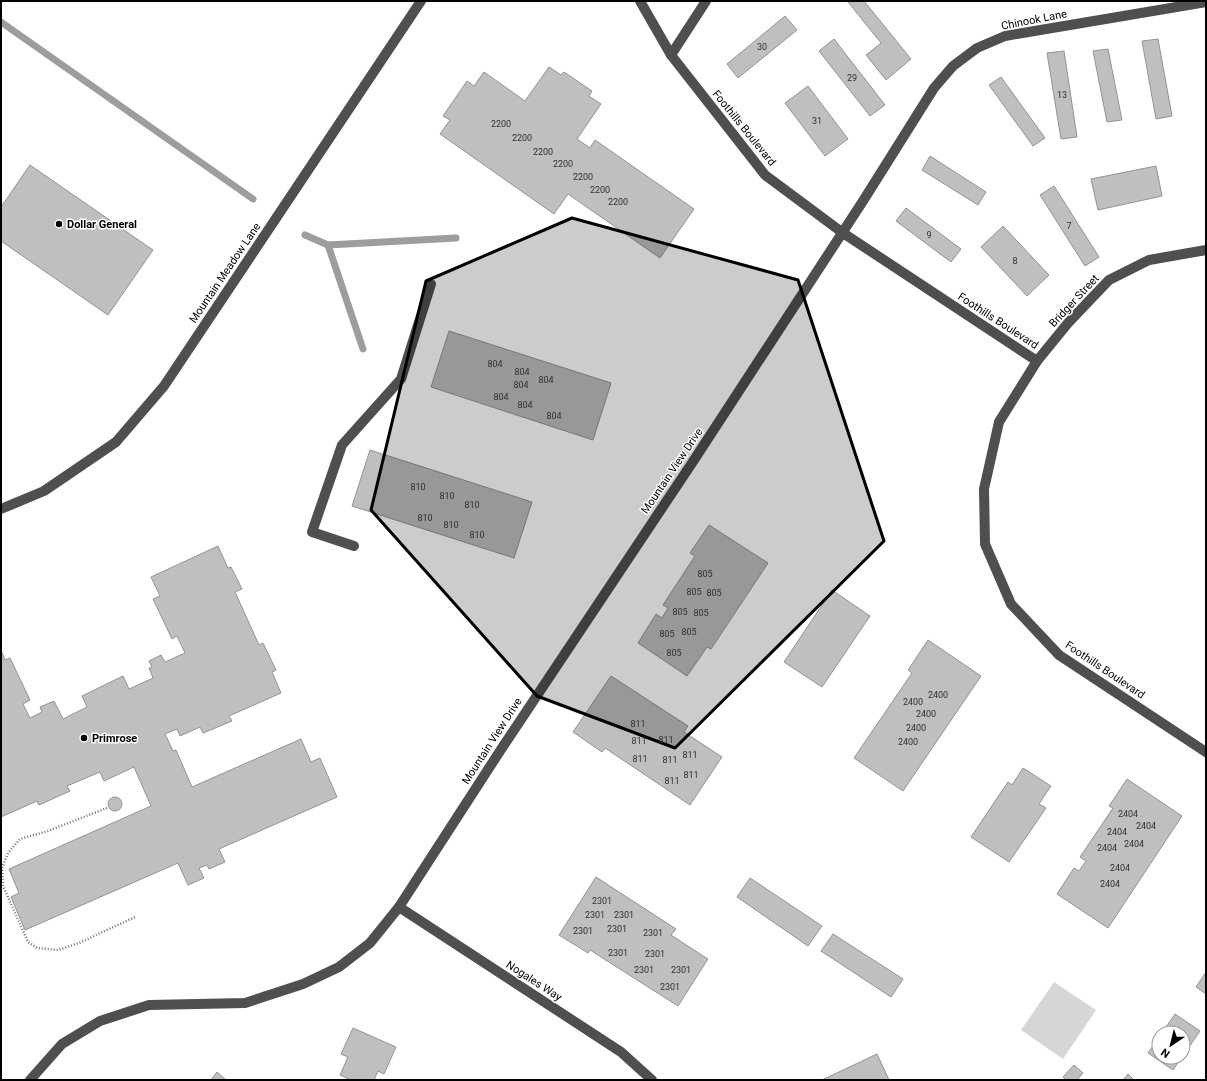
<svg xmlns="http://www.w3.org/2000/svg" width="1207" height="1081" viewBox="0 0 1207 1081" font-family="Roboto,sans-serif">
<style>
.green{fill:#d6d6d6}
.lines{fill:none;stroke-linecap:round;stroke-linejoin:round}
.stream{stroke:#9d9d9d;stroke-width:7}
.building{fill:#bfbfbf;stroke:#939393}
.path{stroke:#717171;stroke-width:2.5;stroke-dasharray:1 2;stroke-linecap:butt}
.minor{stroke:#4f4f4f;stroke-width:10}
.marked{fill:#000;fill-opacity:0.2;stroke:#000;stroke-width:3;stroke-linejoin:round}
.poi-dot{fill:#000;stroke:#fff;stroke-width:1.5}
.labels{text-anchor:middle;dominant-baseline:central;stroke-width:3;stroke-linejoin:round;paint-order:stroke}
.number-label{font-size:9px;fill:#303030}
.street-label{font-size:11px;fill:#000;stroke:#fff}
.poi-label{font-size:11px;font-weight:bold;fill:#000;stroke:#fff;text-anchor:start}
</style>
<rect width="100%" height="100%" fill="#fff"/>
<polygon class="green" points="1054,982 1096,1010 1063,1059 1021,1030"/>
<g class="lines">
<g class="stream">
<polyline points="1,22 253,199"/>
<polyline points="305,235 328,245 363,349"/>
<polyline points="328,245 456,238"/>
</g>
</g>
<g class="building">
<polygon points="849,1 864,1 911,59 886,80 866,55 881,43 848,2"/>
<polygon points="785,16 797,30 738,78 727,64"/>
<polygon points="834,39 885,105 870,116 819,51"/>
<polygon points="1158,39 1172,116 1156,119 1142,41"/>
<polygon points="1108,49 1122,120 1107,122 1093,51"/>
<polygon points="1064,51 1077,137 1061,139 1047,53"/>
<polygon points="549,67 561,75 564,72 592,91 589,96 601,104 577,139 590,148 595,140 694,209 660,258 568,194 554,214 440,134 450,120 443,116 467,81 474,86 484,72 525,101"/>
<polygon points="1001,77 1045,138 1033,146 989,85"/>
<polygon points="808,86 848,139 825,156 785,103"/>
<polygon points="930,156 986,192 978,205 922,170"/>
<polygon points="30,165 153,250 108,315 1,241 1,207"/>
<polygon points="1156,166 1162,196 1098,210 1091,179"/>
<polygon points="1054,186 1099,257 1085,266 1040,195"/>
<polygon points="906,208 961,249 951,262 896,221"/>
<polygon points="1003,226 1049,275 1027,296 981,247"/>
<polygon points="449,331 611,383 593,440 431,387"/>
<polygon points="370,450 532,502 514,558 352,506"/>
<polygon points="709,525 768,563 711,649 707,647 687,676 638,643 656,614 662,618 668,608 663,605 695,556 690,553"/>
<polygon points="218,546 228,568 231,567 242,589 235,592 259,645 263,643 276,670 272,672 281,693 229,716 232,721 203,733 200,727 180,736 177,729 165,734 173,751 176,750 192,787 301,739 311,762 320,758 337,797 219,849 225,862 209,869 207,865 199,868 204,878 188,885 178,863 25,930 11,897 19,893 9,869 151,806 134,767 104,781 100,772 67,786 70,791 39,805 37,801 1,817 1,650 5,660 10,658 30,700 23,704 30,718 42,712 40,707 54,701 63,719 87,707 82,696 123,676 129,689 153,678 149,668 152,667 149,661 161,655 165,662 185,653 177,636 172,639 153,599 160,596 151,577"/>
<polygon points="832,590 870,616 822,687 784,662"/>
<polygon points="928,640 981,676 903,791 854,758 912,673 908,670"/>
<polygon points="611,676 688,726 684,732 722,757 690,805 605,748 602,752 573,732"/>
<polygon points="1023,768 1051,786 1039,804 1046,808 1009,862 971,837 1008,782 1012,785"/>
<polygon points="1127,779 1182,816 1108,928 1057,894 1074,868 1079,871 1086,861 1080,857 1113,808 1109,806"/>
<circle cx="115" cy="804" r="7"/>
<polygon points="596,877 676,929 671,935 708,959 678,1006 590,950 588,953 559,935"/>
<polygon points="750,878 822,926 808,946 737,897"/>
<polygon points="833,934 903,979 891,997 821,951"/>
<polygon points="1206,972 1206,994 1196,987"/>
<polygon points="1175,1014 1200,1031 1183,1056 1183,1033 1162,1033"/>
<polygon points="353,1028 396,1047 384,1074 378,1071 374,1080 351,1080 340,1075 348,1057 341,1054"/>
<polygon points="1159,1037 1159,1057 1182,1057 1173,1070 1148,1053"/>
<polygon points="877,1054 889,1080 822,1080"/>
<polygon points="1074,1065 1083,1073 1077,1080 1066,1080 1063,1077"/>
<polygon points="217,1072 226,1080 211,1080"/>
<polygon points="1128,1074 1134,1080 1123,1080"/>
</g>
<g class="lines">
<polyline class="path" points="107,808 48,831 20,839 8,853 2,868 3,886 28,942 37,948 58,950 79,943 135,917"/>
<g class="minor">
<polyline points="640,1 671,55 765,175 843,233 1037,361 999,422 984,489 985,544 1011,604 1059,655 1206,752"/>
<polyline points="671,55 706,1"/>
<polyline points="1037,361 1068,323 1109,280 1149,260 1206,250"/>
<polyline points="1,509 44,491 116,442 164,386 421,1"/>
<polyline points="354,546 312,532 342,445 401,379 431,284"/>
<polyline points="399,907 621,1052 652,1080"/>
<polyline points="30,1080 62,1044 100,1021 149,1005 245,1003 303,984 339,967 370,943 399,907 500,751 694,460 863,201 934,88 953,66 977,48 1005,36 1206,2"/>
</g>
</g>
<path class="marked" d="M572,218L798,280L884,541L675,748L537,696L371,510L426,281Z"/>
<g class="poi-dot">
<circle cx="59" cy="224" r="4"/>
<circle cx="84" cy="738" r="4"/>
</g>
<g class="labels">
<g class="number-label">
<text x="762" y="47">30</text>
<text x="852" y="78">29</text>
<text x="1062" y="95">13</text>
<text x="817" y="121">31</text>
<text x="501" y="124">2200</text>
<text x="522" y="138">2200</text>
<text x="543" y="152">2200</text>
<text x="563" y="164">2200</text>
<text x="583" y="177">2200</text>
<text x="600" y="190">2200</text>
<text x="618" y="202">2200</text>
<text x="1069" y="226">7</text>
<text x="929" y="235">9</text>
<text x="1015" y="261">8</text>
<text x="495" y="364">804</text>
<text x="522" y="372">804</text>
<text x="546" y="380">804</text>
<text x="521" y="385">804</text>
<text x="501" y="397">804</text>
<text x="525" y="405">804</text>
<text x="554" y="416">804</text>
<text x="418" y="487">810</text>
<text x="447" y="496">810</text>
<text x="472" y="505">810</text>
<text x="425" y="518">810</text>
<text x="451" y="525">810</text>
<text x="477" y="535">810</text>
<text x="705" y="574">805</text>
<text x="694" y="592">805</text>
<text x="714" y="593">805</text>
<text x="680" y="612">805</text>
<text x="701" y="613">805</text>
<text x="689" y="632">805</text>
<text x="667" y="634">805</text>
<text x="674" y="653">805</text>
<text x="938" y="695">2400</text>
<text x="913" y="702">2400</text>
<text x="926" y="714">2400</text>
<text x="638" y="724">811</text>
<text x="916" y="728">2400</text>
<text x="666" y="740">811</text>
<text x="639" y="741">811</text>
<text x="908" y="742">2400</text>
<text x="690" y="755">811</text>
<text x="640" y="759">811</text>
<text x="670" y="760">811</text>
<text x="691" y="775">811</text>
<text x="672" y="781">811</text>
<text x="1128" y="814">2404</text>
<text x="1146" y="826">2404</text>
<text x="1117" y="832">2404</text>
<text x="1134" y="844">2404</text>
<text x="1107" y="848">2404</text>
<text x="1120" y="868">2404</text>
<text x="1110" y="884">2404</text>
<text x="602" y="901">2301</text>
<text x="595" y="915">2301</text>
<text x="624" y="915">2301</text>
<text x="617" y="929">2301</text>
<text x="583" y="931">2301</text>
<text x="653" y="933">2301</text>
<text x="618" y="953">2301</text>
<text x="655" y="954">2301</text>
<text x="644" y="970">2301</text>
<text x="681" y="970">2301</text>
<text x="670" y="987">2301</text>
</g>
<g class="street-label">
<text transform="translate(1034 20) rotate(-11)">Chinook Lane</text>
<text transform="translate(744 128) rotate(51)">Foothills Boulevard</text>
<text transform="translate(225 273) rotate(-56)">Mountain Meadow Lane</text>
<text transform="translate(1074 301) rotate(-47)">Bridger Street</text>
<text transform="translate(998 321) rotate(33)">Foothills Boulevard</text>
<text transform="translate(672 471) rotate(-56)">Mountain View Drive</text>
<text transform="translate(1105 670) rotate(34)">Foothills Boulevard</text>
<text transform="translate(492 741) rotate(-57)">Mountain View Drive</text>
<text transform="translate(534 981) rotate(33)">Nogales Way</text>
</g>
<g class="poi-label">
<text x="67" y="224">Dollar General</text>
<text x="92" y="738">Primrose</text>
</g>
</g>
<rect width="1207" height="1081" fill="none" stroke="#000000" stroke-width="4"/>
<g transform="translate(1171 1045) rotate(215)"><circle r="19" fill="#ffffff" stroke="#999999"/>
<path d="M0-3L7 15L0 10L-7 15Z" fill="#000000"/>
<text y="-6" font-size="11" font-weight="bold" text-anchor="middle" fill="#000000">N</text>
</g>
</svg>
